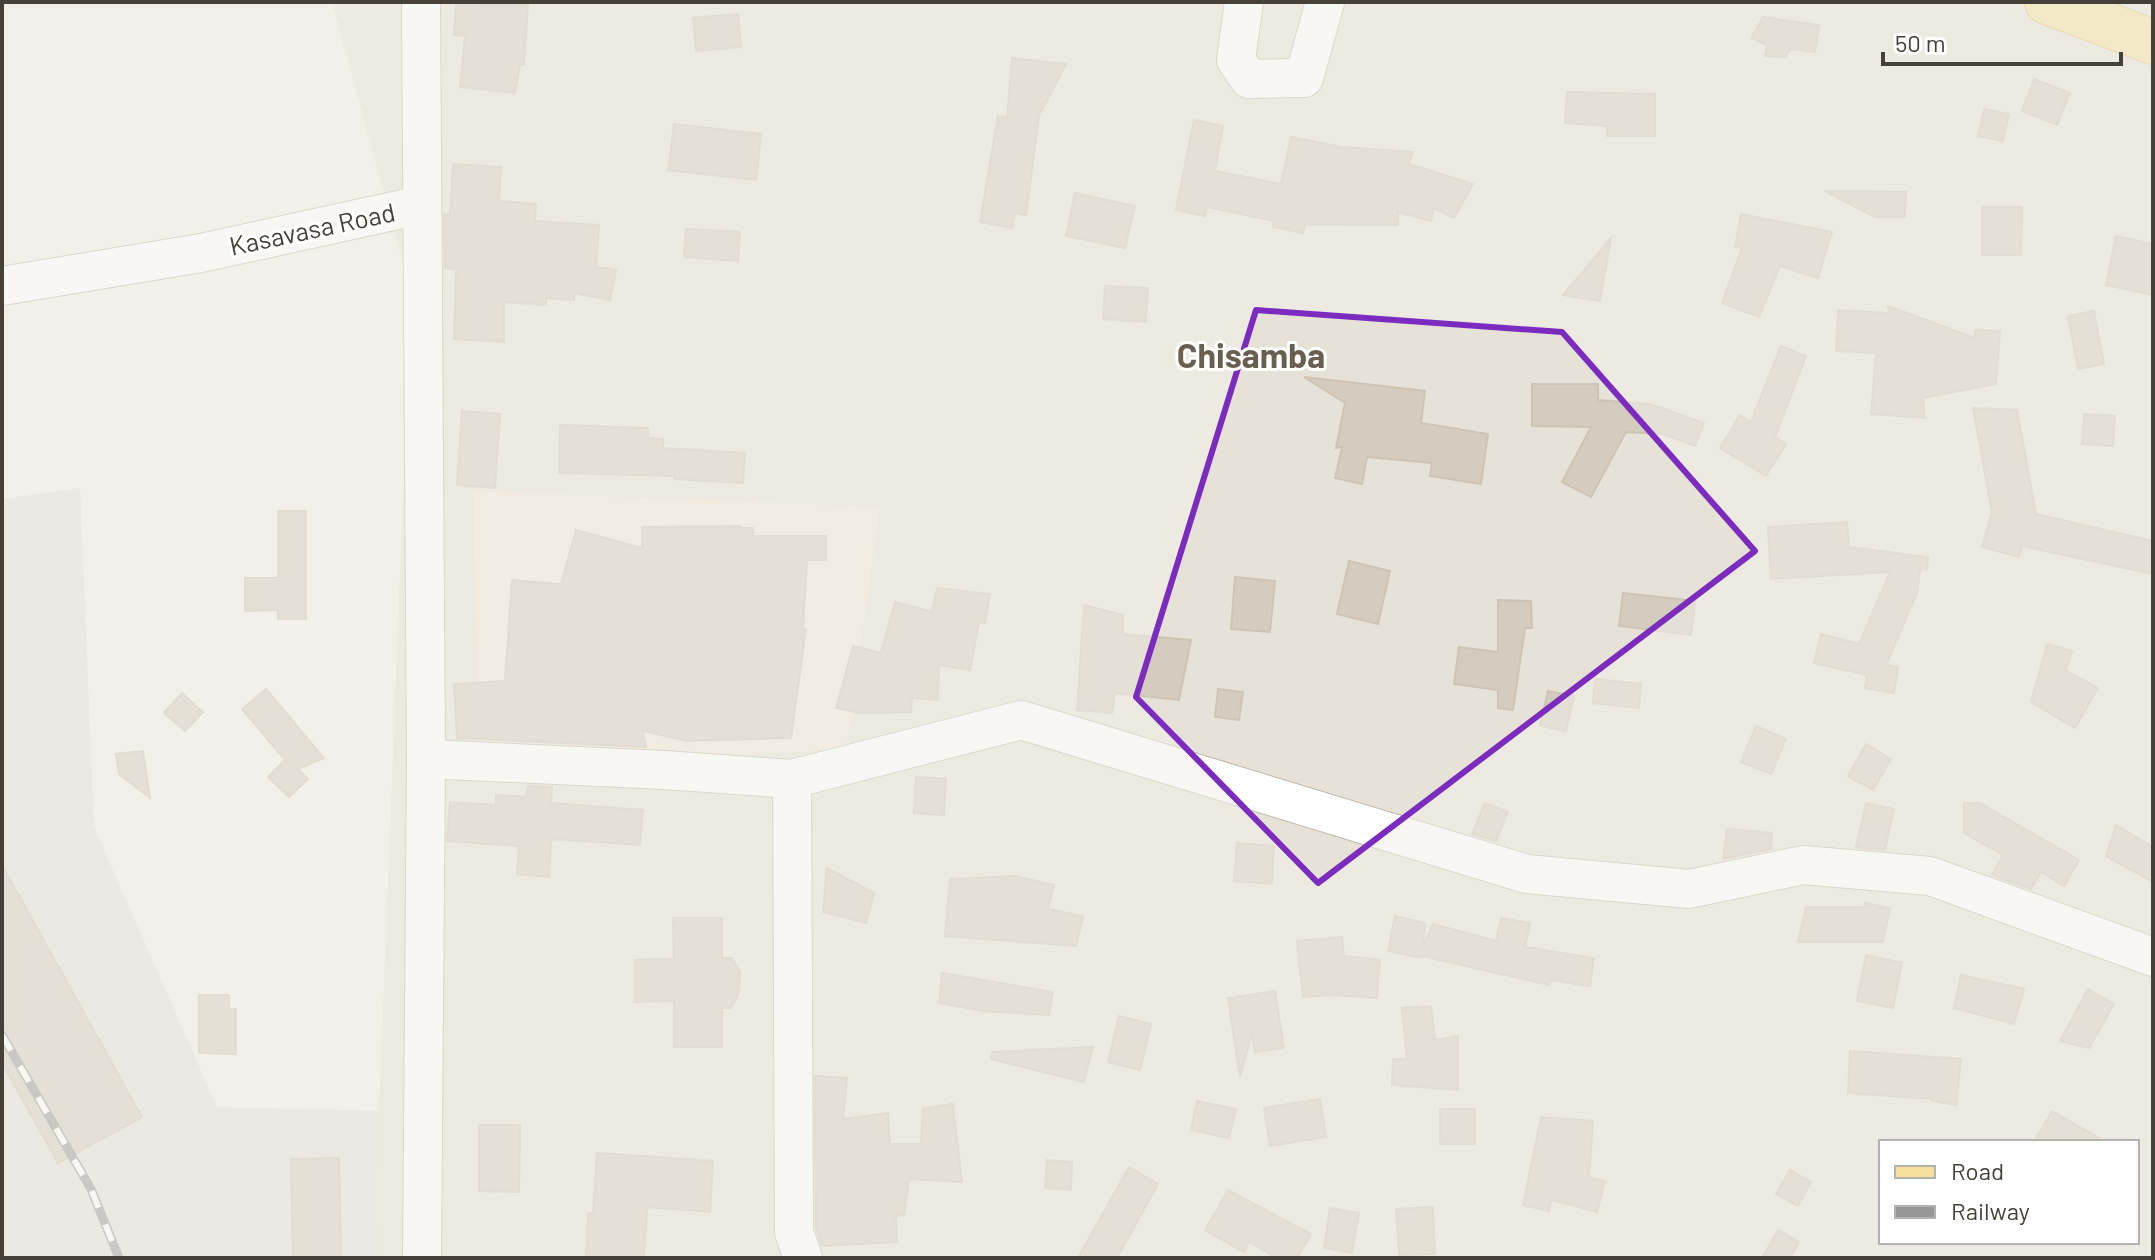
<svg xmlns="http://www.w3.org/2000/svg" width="2155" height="1260" viewBox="0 0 2155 1260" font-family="Barlow,sans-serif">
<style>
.residential{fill:#e7e2d7;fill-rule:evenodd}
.commercial{fill:#f3e7d6}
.industrial{fill:#e3dfda}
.building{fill:#d4ccbf;stroke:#cec4b3;stroke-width:2}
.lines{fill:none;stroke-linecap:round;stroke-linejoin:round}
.minor-casing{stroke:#beb8ac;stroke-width:40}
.major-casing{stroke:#dbbd6f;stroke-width:46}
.minor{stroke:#fff;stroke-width:38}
.major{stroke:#f7df9e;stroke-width:44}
.rail-casing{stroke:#979797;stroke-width:9}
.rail{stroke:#fff;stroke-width:6;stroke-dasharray:18;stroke-linecap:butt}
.marked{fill:none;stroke:#7b2cbf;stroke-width:6;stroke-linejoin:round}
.labels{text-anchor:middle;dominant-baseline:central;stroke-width:6;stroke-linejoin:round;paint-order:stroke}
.street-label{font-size:26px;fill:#464138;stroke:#fff}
.district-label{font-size:34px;font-weight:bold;fill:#685f50;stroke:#fff}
</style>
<rect width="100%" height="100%" fill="#f3f0e9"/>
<path class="residential" d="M332,2H2153V1258H378L379,1111L411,292ZM1881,1142H2137V1242H1881Z"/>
<polygon class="commercial" points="473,491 880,507 846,750 593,761 480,748"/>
<polygon class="industrial" points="80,488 94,827 217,1107 379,1111 378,1258 2,1258 2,499"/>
<g class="building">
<polygon points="456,2 528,5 524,65 520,64 515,93 460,87 465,36 454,35"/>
<polygon points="738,14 741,47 696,51 693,18"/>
<polygon points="1763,17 1819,25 1815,52 1790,49 1786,57 1765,56 1767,45 1751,38"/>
<polygon points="1012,58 1066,64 1039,116 1026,215 1015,213 1012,228 980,222 998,116 1007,117"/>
<polygon points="2034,79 2070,93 2057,125 2022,111"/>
<polygon points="1567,92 1655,94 1655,136 1607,136 1607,126 1565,123"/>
<polygon points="1984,109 2009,114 2003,141 1978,136"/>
<polygon points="1194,120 1223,126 1215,171 1281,184 1291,137 1342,147 1413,152 1409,164 1473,184 1454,218 1434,208 1431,221 1398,212 1398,225 1305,224 1303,233 1273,227 1274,221 1207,207 1205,216 1176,210"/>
<polygon points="674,124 761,134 756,180 668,170"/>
<polygon points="453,164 501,167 499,201 536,204 535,221 599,225 596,267 616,270 610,300 574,293 574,300 546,298 546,305 504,302 504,342 454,339 456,270 445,268 444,214 450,215"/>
<polygon points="1825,191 1906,192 1905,217 1875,217"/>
<polygon points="1075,193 1135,206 1125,248 1066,236"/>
<polygon points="1982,207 2022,207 2021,255 1982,255"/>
<polygon points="1741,214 1832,232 1818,278 1780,266 1759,317 1722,303 1742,248 1735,247"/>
<polygon points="686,229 740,232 738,261 684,257"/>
<polygon points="2116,236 2153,244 2153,295 2106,285"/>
<polygon points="1611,238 1600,301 1563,295"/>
<polygon points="1105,286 1148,288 1146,322 1103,319"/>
<polygon points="1888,306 1975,338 1975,330 2000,331 1996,384 1923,398 1925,418 1871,414 1876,353 1836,351 1838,310 1889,313"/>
<polygon points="2094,311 2104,364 2078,369 2068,316"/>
<polygon points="1781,346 1806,356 1775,437 1786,444 1766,476 1720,448 1740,415 1751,422"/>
<polygon points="1304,377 1425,391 1421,423 1488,434 1481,484 1430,476 1432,463 1367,457 1362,484 1335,478 1342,447 1336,448 1345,403"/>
<polygon points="1532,384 1598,384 1598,400 1650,404 1704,423 1695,446 1663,434 1626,432 1591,497 1562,482 1591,427 1532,426"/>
<polygon points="1973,408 2017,410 2036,514 2153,541 2153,574 2022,546 2019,557 1982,547 1992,512"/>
<polygon points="462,411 500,414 495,488 457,485"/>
<polygon points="2084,414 2115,416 2113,446 2082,444"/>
<polygon points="560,425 648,428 648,438 663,439 663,448 745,453 743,483 675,479 675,476 559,473"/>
<polygon points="278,511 306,511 306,619 278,619 278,610 245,611 245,578 278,578"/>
<polygon points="1847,522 1849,547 1928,557 1927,569 1920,570 1917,593 1886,665 1898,667 1894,693 1865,688 1867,675 1814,663 1821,634 1859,644 1890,572 1771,579 1768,527"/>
<polygon points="740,526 740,528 753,528 753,536 826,536 826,560 807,560 803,629 806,629 791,738 687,741 643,731 646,747 457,738 454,684 505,681 512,580 561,584 576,530 642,548 642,527"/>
<polygon points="1349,561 1390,571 1378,624 1337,614"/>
<polygon points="1235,577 1275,581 1270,632 1231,629"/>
<polygon points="937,588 990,594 985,623 979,622 970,670 939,665 938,700 912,698 911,712 860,713 836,708 853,646 881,653 895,602 932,612"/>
<polygon points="1623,593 1695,601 1691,635 1619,626"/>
<polygon points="1498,600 1531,601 1532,628 1525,628 1513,710 1498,708 1498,690 1454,684 1459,647 1498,652"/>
<polygon points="1084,605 1123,615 1123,634 1191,640 1179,700 1115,693 1112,713 1077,710"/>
<polygon points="2047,644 2072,651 2066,671 2098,688 2075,728 2031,702"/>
<polygon points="1595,679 1641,684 1639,708 1593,703"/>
<polygon points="266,689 324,758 298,769 308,779 289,797 268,777 285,760 242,709"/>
<polygon points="1218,689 1243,692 1239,720 1215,717"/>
<polygon points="1548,691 1574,696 1566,731 1540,726"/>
<polygon points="182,693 203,712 185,731 164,713"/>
<polygon points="1756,726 1786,739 1771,774 1741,762"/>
<polygon points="1866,744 1891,759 1873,790 1848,776"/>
<polygon points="143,751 150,798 119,774 116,754"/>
<polygon points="916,777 946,779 944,815 914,813"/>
<polygon points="528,786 552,787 551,803 643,810 640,845 551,839 549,877 517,874 519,846 447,841 450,802 496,805 496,795 526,797"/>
<polygon points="1485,803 1508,812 1496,841 1472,834"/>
<polygon points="1866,803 1894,809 1885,850 1856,847"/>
<polygon points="1964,803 1980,803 2079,860 2064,886 2041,872 2031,889 1992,875 2003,855 1964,833"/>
<polygon points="2116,825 2153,847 2153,882 2106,856"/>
<polygon points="1727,829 1772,833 1771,849 1723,859"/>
<polygon points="1237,843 1274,846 1272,884 1234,881"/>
<polygon points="2,865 142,1117 58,1163 2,1063"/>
<polygon points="827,868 874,893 866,923 823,912"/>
<polygon points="1015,876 1054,885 1048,909 1083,916 1076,946 945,936 950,879"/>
<polygon points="1865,903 1890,908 1883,942 1798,942 1806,907 1864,907"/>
<polygon points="1395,916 1425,923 1423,947 1433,924 1496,941 1501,918 1530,923 1525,947 1594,958 1590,986 1551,980 1549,985 1422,956 1422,958 1388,951"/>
<polygon points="673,918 722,918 722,958 732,958 740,972 739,992 731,1008 722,1008 722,1047 674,1047 674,1001 635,1002 635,960 674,959"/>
<polygon points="1342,937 1344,956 1380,960 1377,998 1333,995 1303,997 1297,941"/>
<polygon points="1866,955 1902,963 1893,1008 1857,1001"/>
<polygon points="942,973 1053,992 1049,1015 983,1011 939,1003"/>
<polygon points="1961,975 2024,989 2014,1024 1954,1008"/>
<polygon points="2088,989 2114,1004 2089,1048 2060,1041"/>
<polygon points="1275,991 1284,1048 1255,1052 1252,1032 1240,1077 1228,998"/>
<polygon points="199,995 229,995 229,1010 236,1009 236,1054 199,1053"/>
<polygon points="1431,1006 1435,1040 1458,1036 1458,1090 1392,1085 1393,1059 1407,1059 1402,1008"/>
<polygon points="1119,1016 1151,1024 1140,1070 1108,1062"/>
<polygon points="1093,1047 1084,1082 991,1059 992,1052"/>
<polygon points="1850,1051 1961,1059 1956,1105 1932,1101 1932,1099 1848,1093"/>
<polygon points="815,1076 847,1078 843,1119 888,1113 890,1144 921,1144 923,1108 953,1104 962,1182 909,1179 904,1215 896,1216 897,1242 822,1246 816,1228"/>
<polygon points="1320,1099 1326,1137 1270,1146 1264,1108"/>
<polygon points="1197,1101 1236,1109 1229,1138 1191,1130"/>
<rect x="1440" y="1109" width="35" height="35"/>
<polygon points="2052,1111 2106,1142 2034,1142"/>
<polygon points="1541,1117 1593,1121 1589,1177 1605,1181 1597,1212 1551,1200 1549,1211 1523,1205"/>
<polygon points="479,1125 520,1125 519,1192 479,1191"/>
<polygon points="597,1153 713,1161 710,1212 647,1207 644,1258 586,1258 588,1213 593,1213"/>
<polygon points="339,1158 341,1258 293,1258 291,1159"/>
<polygon points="1047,1160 1072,1162 1071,1190 1045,1188"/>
<polygon points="1129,1167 1158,1184 1117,1258 1078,1258"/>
<polygon points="1790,1170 1811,1182 1798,1206 1776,1194"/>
<polygon points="1228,1190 1311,1234 1297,1258 1277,1258 1249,1242 1244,1252 1205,1230"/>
<polygon points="1433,1207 1435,1254 1399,1255 1396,1209"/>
<polygon points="1330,1208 1359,1213 1352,1253 1324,1248"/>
<polygon points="1778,1230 1799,1242 1790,1258 1762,1258"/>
</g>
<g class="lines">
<defs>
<g id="minor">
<polyline points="421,2 426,759 422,1258"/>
<polyline points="1244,2 1236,60 1249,79 1304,78 1325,2"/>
<polyline points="2,286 201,253 421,205"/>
<polyline points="426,759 664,770 792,779 1021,720 1527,874 1689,889 1803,865 1930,876 2153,957"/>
<polyline points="792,779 794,1232 803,1258"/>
</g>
<polyline id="major" points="2047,2 2153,42"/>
</defs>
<use href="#minor" class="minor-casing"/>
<use href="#major" class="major-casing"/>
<use href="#minor" class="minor"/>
<use href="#major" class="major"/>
<defs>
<polyline id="rail" points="2,1035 91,1189 119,1258"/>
</defs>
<use href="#rail" class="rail-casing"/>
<use href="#rail" class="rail"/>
</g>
<path d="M0 0H2155V1260H0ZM1256,310L1562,332L1755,551L1318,883L1136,697Z" fill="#f3f0e9" fill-opacity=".55" fill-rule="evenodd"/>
<path class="marked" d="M1256,310L1562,332L1755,551L1318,883L1136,697Z"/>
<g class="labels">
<g class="street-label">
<text transform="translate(312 228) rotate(-12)">Kasavasa Road</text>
</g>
<g class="district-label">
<text x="1251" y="354">Chisamba</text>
</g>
</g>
<rect width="2155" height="1260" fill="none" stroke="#464138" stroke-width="8"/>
<rect x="1879" y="1140" width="260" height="104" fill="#ffffff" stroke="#b5b3af" stroke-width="2"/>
<rect x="1895" y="1166" width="40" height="12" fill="#f7df9e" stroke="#b5b3af" stroke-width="2"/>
<text x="1951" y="1180" font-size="24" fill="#464138">Road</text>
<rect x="1895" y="1206" width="40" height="12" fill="#979797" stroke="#b5b3af" stroke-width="2"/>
<text x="1951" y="1220" font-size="24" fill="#464138">Railway</text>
<path d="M1883 52v12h238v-12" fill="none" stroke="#464138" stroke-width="4"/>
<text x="1895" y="52" font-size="24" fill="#464138" stroke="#ffffff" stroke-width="6" paint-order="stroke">50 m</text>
</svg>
